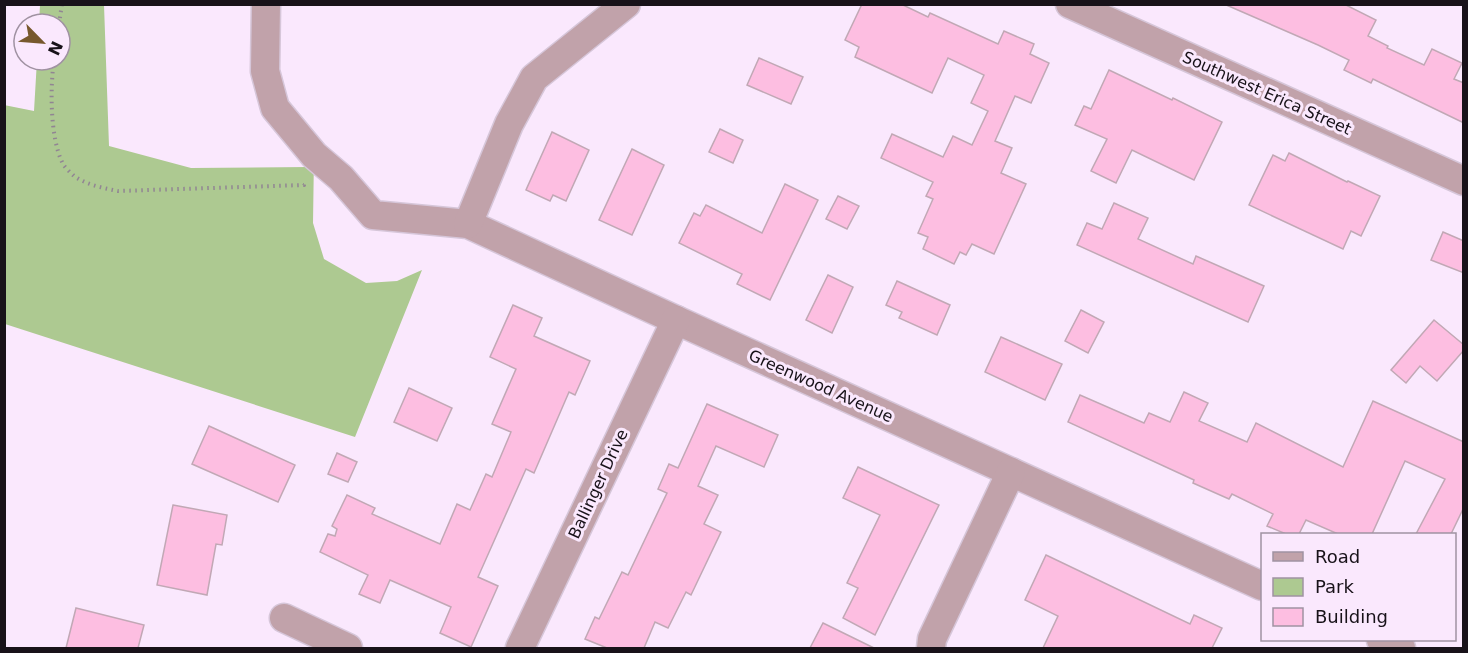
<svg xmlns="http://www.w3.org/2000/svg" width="1468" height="653" viewBox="0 0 1468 653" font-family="'DejaVu Sans',sans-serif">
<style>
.green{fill:#adc991}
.building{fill:#fdbee1;stroke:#c1a8b5;stroke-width:1.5}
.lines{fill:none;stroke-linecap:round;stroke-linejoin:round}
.minor-casing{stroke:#d6c6d9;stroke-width:31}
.path{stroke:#918593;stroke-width:4;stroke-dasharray:1.5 4.5;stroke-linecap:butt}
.minor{stroke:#c1a2aa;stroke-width:28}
.labels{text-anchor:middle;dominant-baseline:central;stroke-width:6;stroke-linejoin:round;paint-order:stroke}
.street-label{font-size:16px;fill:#181219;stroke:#fae8fd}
</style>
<rect width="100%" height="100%" fill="#fae8fd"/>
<polygon class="green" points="40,5 104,5 109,146 191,168 309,167 314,155 313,223 324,259 366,283 397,281 422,270 355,437 5,324 4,105 34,111 37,60 60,60 60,24 39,24"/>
<g class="building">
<polygon points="862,4 901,4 928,17 930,13 998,44 1004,31 1034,44 1030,54 1049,63 1031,103 1015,96 995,141 1012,148 1001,173 1026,184 994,254 972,244 966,255 960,252 954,264 923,249 928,237 918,233 933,199 926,196 933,182 881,158 892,134 943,157 953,136 972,145 988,111 971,103 984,75 948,58 932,93 855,57 859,47 845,40"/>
<polygon points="1224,4 1344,4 1376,20 1368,36 1388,46 1387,48 1424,65 1432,49 1462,63 1454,79 1464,83 1464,123 1373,79 1371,83 1344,70 1349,60 1318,45"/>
<polygon points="759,58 803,77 791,104 747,85"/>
<polygon points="1109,70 1172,100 1173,98 1222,122 1194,180 1132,150 1116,183 1091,171 1107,139 1075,125 1084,106 1091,109"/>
<polygon points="720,129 743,140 733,163 709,152"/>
<polygon points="552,132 589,150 566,201 553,195 550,201 526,190"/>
<polygon points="632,149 664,165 632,235 599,220"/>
<polygon points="1289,153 1347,182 1348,181 1380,196 1361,236 1351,231 1343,249 1249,205 1273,155 1285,161"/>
<polygon points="785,184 818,200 770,300 737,284 742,274 679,243 694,213 700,216 706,205 762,233"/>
<polygon points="838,196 859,206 847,229 826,219"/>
<polygon points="1114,203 1148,218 1138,239 1193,264 1196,256 1264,286 1248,322 1077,245 1087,223 1102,229"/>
<polygon points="1443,232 1464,241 1464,273 1431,260"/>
<polygon points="828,275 853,287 832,333 806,320"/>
<polygon points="897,281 950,305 937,335 899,318 902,312 886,305"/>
<polygon points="513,305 542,318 534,336 590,361 575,395 569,392 534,473 526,469 478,577 498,586 471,647 440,633 451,607 390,580 380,603 359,594 368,575 320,552 328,534 335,536 337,529 332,526 347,495 375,508 372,514 440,544 457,504 470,510 486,474 492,477 511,432 492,424 516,369 490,357"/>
<polygon points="1081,310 1104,322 1088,353 1065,341"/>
<polygon points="1434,320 1464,345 1464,350 1437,381 1420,366 1406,383 1391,370"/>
<polygon points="1001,337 1062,364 1045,400 985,372"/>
<polygon points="409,388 452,408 437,441 394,422"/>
<polygon points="1184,392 1208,403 1199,421 1247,442 1256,423 1343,467 1373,401 1464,442 1464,507 1451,534 1416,534 1445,479 1405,461 1372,534 1338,534 1306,520 1299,534 1286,534 1267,526 1273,514 1232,494 1229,499 1193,483 1194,480 1068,422 1080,395 1144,423 1149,413 1170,422"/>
<polygon points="707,404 778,435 764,467 716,446 698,486 718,495 704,524 721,532 691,595 686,592 668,628 655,622 644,648 607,648 585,639 595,617 599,619 622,572 628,575 667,493 658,489 669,464 678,468"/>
<polygon points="209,426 295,465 278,502 192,464"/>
<polygon points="337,453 357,462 348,482 328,474"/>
<polygon points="858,467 939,505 875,635 843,618 858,588 847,583 880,515 843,498"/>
<polygon points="173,505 227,515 222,545 216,544 207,595 157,585"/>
<polygon points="1046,555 1190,624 1194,615 1222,628 1212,648 1043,648 1058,616 1025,600"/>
<polygon points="76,608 144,625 138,648 66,648"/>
<polygon points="823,623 874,648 810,648"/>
</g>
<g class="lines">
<defs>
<g id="minor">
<polyline points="266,4 265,71 275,108 314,155 341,178 373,215 468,224 676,320 1262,586"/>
<polyline points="1070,4 1464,181"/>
<polyline points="468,224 509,124 534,78 626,4"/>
<polyline points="284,618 348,648"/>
<polyline points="1381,640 1401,648"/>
<polyline points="520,648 676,320"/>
<polyline points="931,648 932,639 1011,472"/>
</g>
</defs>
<use href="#minor" class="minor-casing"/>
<g class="path">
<polyline points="59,24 62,4"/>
<path d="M54,60C50,88 50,136 62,162C64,167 70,172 74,176C87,185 103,188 118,191L304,185L305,180"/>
</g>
<use href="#minor" class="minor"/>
</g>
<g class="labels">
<g class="street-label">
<text transform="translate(1267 93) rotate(24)">Southwest Erica Street</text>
<text transform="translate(821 386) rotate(24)">Greenwood Avenue</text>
<text transform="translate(598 484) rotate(-65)">Ballinger Drive</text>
</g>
</g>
<rect width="1468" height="653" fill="none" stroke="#181219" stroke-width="12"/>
<rect x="1261" y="533" width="195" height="108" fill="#fae8fd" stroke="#a092a2" stroke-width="1.5"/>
<rect x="1273" y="552" width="30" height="9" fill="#c1a2aa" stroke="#a092a2" stroke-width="1.5"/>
<text x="1315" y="563" font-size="18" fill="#181219">Road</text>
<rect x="1273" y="578" width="30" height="18" fill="#adc991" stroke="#a092a2" stroke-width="1.5"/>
<text x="1315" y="593" font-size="18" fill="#181219">Park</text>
<rect x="1273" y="608" width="30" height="18" fill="#fdbee1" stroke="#a092a2" stroke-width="1.5"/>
<text x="1315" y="623" font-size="18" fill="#181219">Building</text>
<g transform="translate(42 42) rotate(115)"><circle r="28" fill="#fae8fd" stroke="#a092a2" stroke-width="1.5"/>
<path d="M0-4.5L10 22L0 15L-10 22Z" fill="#77582d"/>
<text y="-9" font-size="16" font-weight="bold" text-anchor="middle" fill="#181219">N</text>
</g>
</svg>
